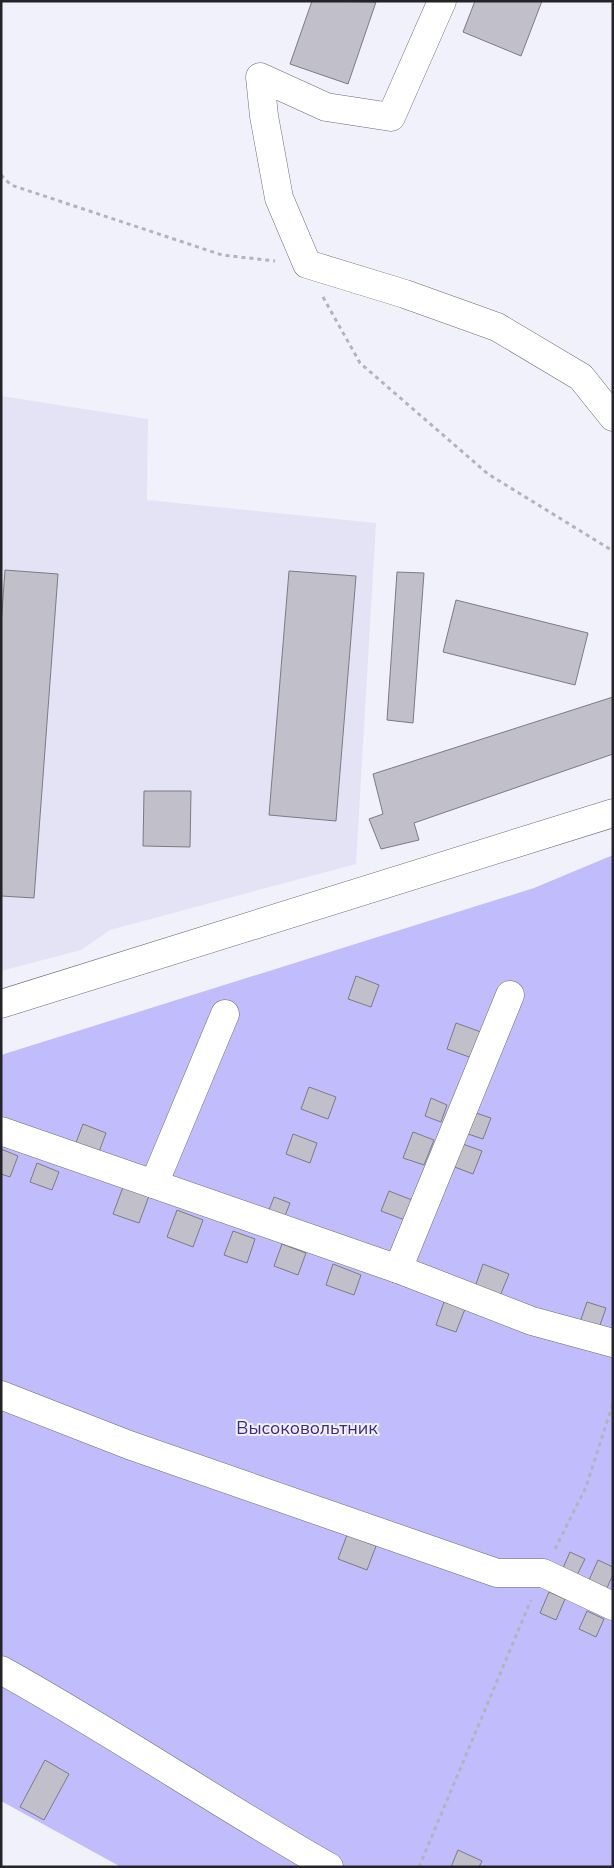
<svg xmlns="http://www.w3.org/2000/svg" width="614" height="1868" viewBox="0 0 614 1868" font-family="'Nunito Sans',sans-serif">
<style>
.built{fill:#e4e3f5}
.garden{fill:#c1bcfb}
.building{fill:#c0bfca;stroke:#7b7b84}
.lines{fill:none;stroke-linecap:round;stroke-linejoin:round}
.minor-casing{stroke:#6c6b75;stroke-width:29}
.path{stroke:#b3b3bc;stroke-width:3;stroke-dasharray:4 4;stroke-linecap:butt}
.minor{stroke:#fff;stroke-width:28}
.labels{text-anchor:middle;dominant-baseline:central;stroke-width:4;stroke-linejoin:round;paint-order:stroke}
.park-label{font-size:18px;fill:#402988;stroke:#f1f1fc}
</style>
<rect width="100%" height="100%" fill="#f1f1fc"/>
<polygon class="built" points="1,396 148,419 147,500 376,523 356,864 110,930 81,950 1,971"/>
<polygon class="garden" points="613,855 613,1867 121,1867 1,1801 1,1055 534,888"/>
<g class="building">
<polygon points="312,1 376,2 348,84 290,64"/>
<polygon points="475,1 542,1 521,56 463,32"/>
<polygon points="5,570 58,574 34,898 1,896 1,626"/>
<polygon points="289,571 356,576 336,821 269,815"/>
<polygon points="397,572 424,573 413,723 387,720"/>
<polygon points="456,600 588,633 575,685 443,652"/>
<polygon points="613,697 613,754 414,823 419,840 381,849 369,819 383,814 373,774"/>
<polygon points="144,791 191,791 190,847 143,846"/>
<polygon points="356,976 379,985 371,1007 348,999"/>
<polygon points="456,1023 481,1032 472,1058 447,1049"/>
<polygon points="309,1087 336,1097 328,1119 301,1109"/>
<polygon points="431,1098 447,1105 441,1122 425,1116"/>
<polygon points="473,1112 491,1118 483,1139 465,1133"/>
<polygon points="83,1124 106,1133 97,1157 74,1148"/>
<polygon points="413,1132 434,1140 424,1165 403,1158"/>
<polygon points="293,1134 317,1143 310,1163 286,1154"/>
<polygon points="460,1143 482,1151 473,1174 452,1166"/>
<polygon points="1,1149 18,1156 10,1177 1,1174"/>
<polygon points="37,1163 59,1172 52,1190 30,1182"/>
<polygon points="123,1187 149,1196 139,1223 113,1214"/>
<polygon points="389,1191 412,1200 405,1220 381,1211"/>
<polygon points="274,1197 290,1203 283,1221 267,1215"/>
<polygon points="177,1210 203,1220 193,1247 167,1237"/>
<polygon points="233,1231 255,1239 247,1263 224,1255"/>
<polygon points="282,1244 306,1253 298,1275 274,1266"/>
<polygon points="333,1264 361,1275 354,1295 326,1285"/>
<polygon points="483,1264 509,1274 500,1296 475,1287"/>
<polygon points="444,1302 465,1309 456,1332 436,1325"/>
<polygon points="587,1302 606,1308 599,1328 580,1322"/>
<polygon points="347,1535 376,1546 367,1570 338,1559"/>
<polygon points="570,1552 585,1559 577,1575 563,1568"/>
<polygon points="598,1560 613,1567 613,1574 607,1588 589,1580"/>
<polygon points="549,1592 565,1599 556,1620 540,1613"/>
<polygon points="587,1611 604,1619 596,1637 579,1629"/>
<polygon points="45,1760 69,1774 44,1820 20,1807"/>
<polygon points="458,1850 482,1861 479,1867 451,1867"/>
</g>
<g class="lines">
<defs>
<g id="minor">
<polyline points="442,1 391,117 326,107 260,77 264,116 279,198 307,264 405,294 497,327 581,377 613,417"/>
<polyline points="1,1004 613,813"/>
<polyline points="1,1131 398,1269 532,1321 613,1343"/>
<polyline points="154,1184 225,1014"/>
<polyline points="398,1269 510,995"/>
<polyline points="1,1395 129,1445 497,1573 543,1573 613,1606"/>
<path d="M1,1670C113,1732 218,1804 329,1867"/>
</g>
</defs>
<use href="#minor" class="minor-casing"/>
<g class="path">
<polyline points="1,175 11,185 222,255 275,261"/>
<polyline points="323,297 360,363 488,474 613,551"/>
<polyline points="555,1549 586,1487 613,1403"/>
<polyline points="419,1867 531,1600"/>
</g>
<use href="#minor" class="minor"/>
</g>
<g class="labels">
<g class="park-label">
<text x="307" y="1428">Высоковольтник</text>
</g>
</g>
<rect width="614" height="1868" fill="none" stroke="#242428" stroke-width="5"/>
</svg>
